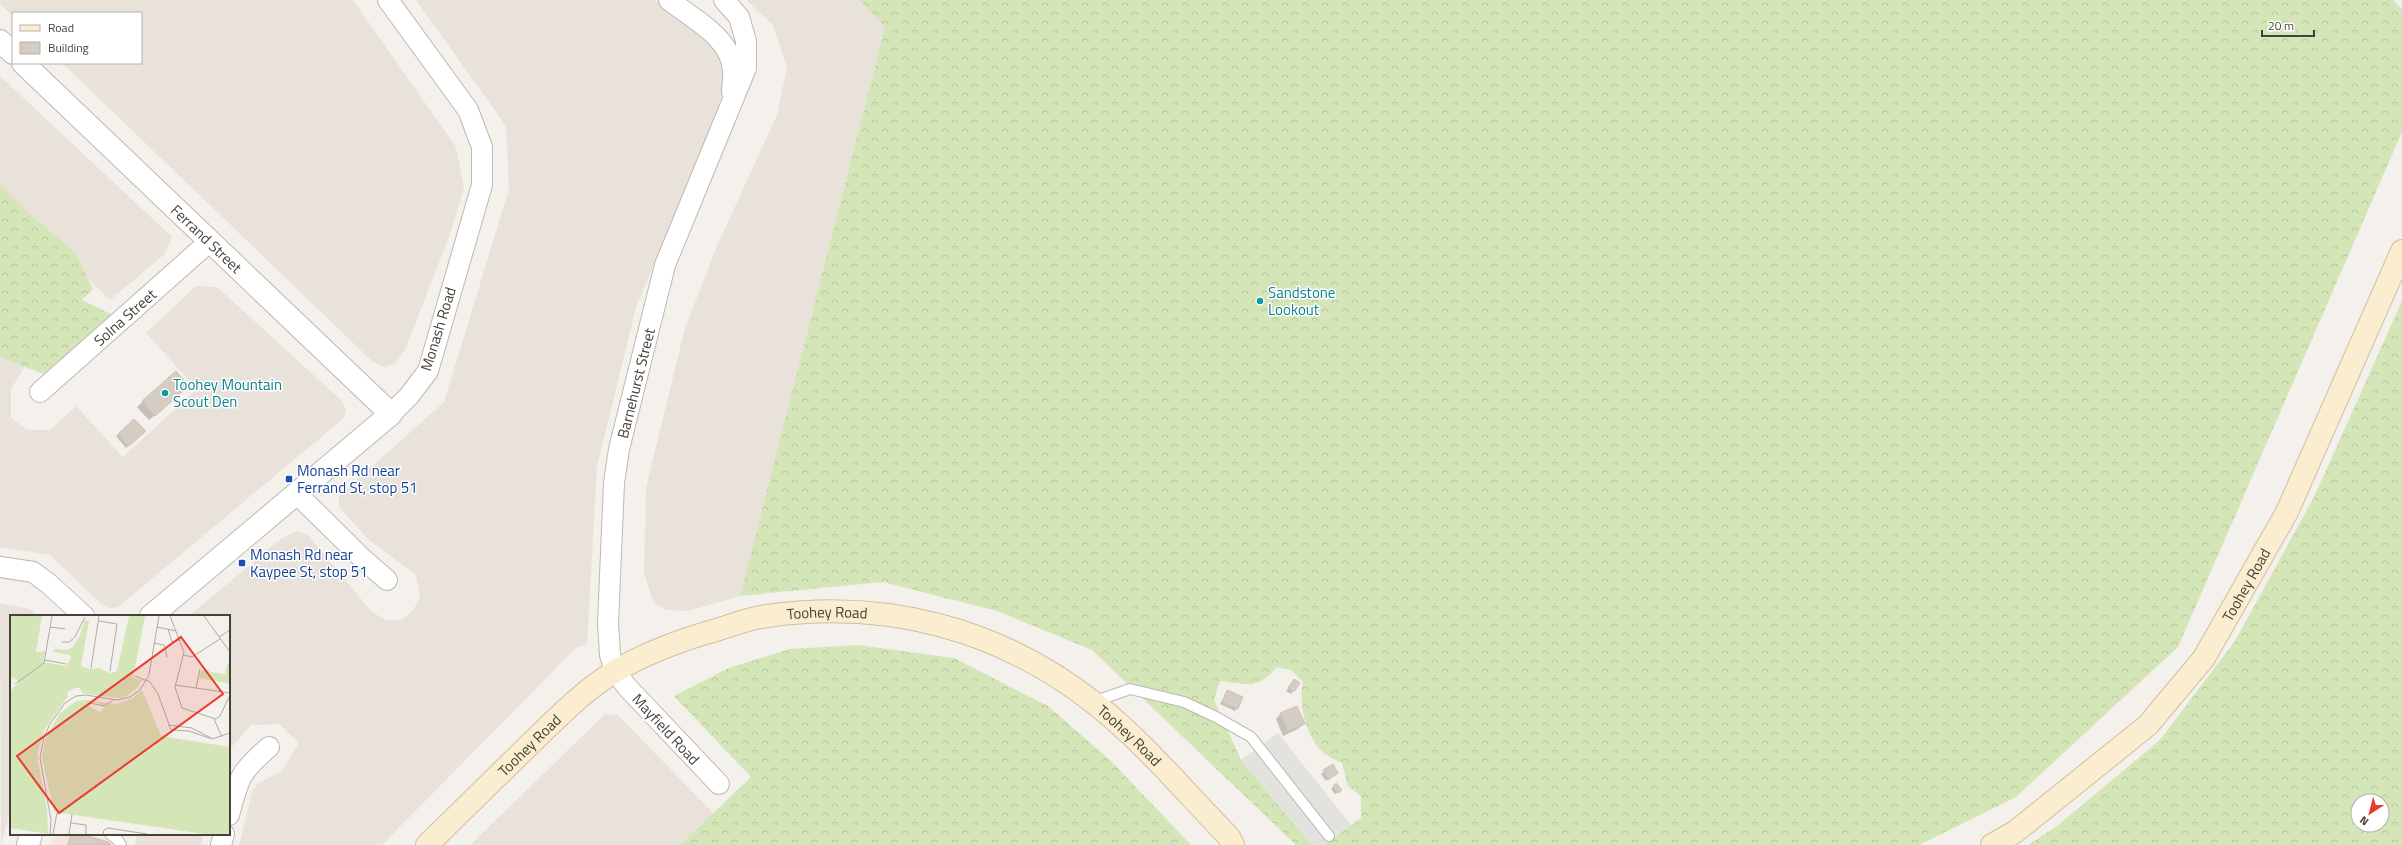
<svg xmlns="http://www.w3.org/2000/svg" width="2402" height="845" viewBox="0 0 2402 845" font-family="'Titillium Web',sans-serif">
<style>
.residential{fill:#e8e2da}
.commercial{fill:#f4e6d9}
.forest{fill:url(#forest-crowns);fill-rule:evenodd}
.parking{fill:#e4e2df}
.shadow{fill:#0003}
.building{fill:#d5ccc2;stroke:#cfc3b6}
.lines{fill:none;stroke-linecap:round;stroke-linejoin:round}
.service-casing{stroke:#bfb8af;stroke-width:12}
.minor-casing{stroke:#bfb8af;stroke-width:22}
.tertiary-casing{stroke:#bfb8af;stroke-width:24}
.secondary-casing{stroke:#d0bf9f;stroke-width:24}
.service{stroke:#fff;stroke-width:10}
.minor{stroke:#fff;stroke-width:20}
.tertiary{stroke:#fff;stroke-width:22}
.secondary{stroke:#faedd0;stroke-width:22}
.culture-dot{fill:#0f9aa8;stroke:#fff;stroke-width:1.5}
.transit-dot{fill:#1a4fb4;stroke:#fff;stroke-width:1.5}
.labels{text-anchor:middle;dominant-baseline:central;stroke-width:3;stroke-linejoin:round;paint-order:stroke}
.street-label{font-size:15px;fill:#48413a;stroke:#fff}
.culture-label{font-size:15px;fill:#0d838f;stroke:#fff;text-anchor:start}
.transit-label{font-size:15px;fill:#164399;stroke:#fff;text-anchor:start}
.inset-road{fill:none;stroke:#afaba5;stroke-width:1}
.view{fill:#e83c2f;fill-opacity:0.15;stroke:#e83c2f;stroke-width:2}
.inset-edge{fill:none;stroke:#48413a;stroke-width:2}
</style>
<defs>
<pattern id="forest-crowns" width="20" height="18" patternUnits="userSpaceOnUse"><rect width="20" height="18" fill="#d4e5b8"/><path d="M2 6a3 3 0 1 1 6 0M12 15a3 3 0 1 1 6 0" fill="none" stroke="#b8c69f"/></pattern>
</defs>
<rect width="100%" height="100%" fill="#f4f1ec"/>
<g class="residential">
<polygon points="0,0 353,0 456,147 464,188 449,237 405,350 395,364 384,367 373,362 62,63 141,63 141,13 13,13 13,16 0,4"/>
<polygon points="416,0 654,0 707,39 724,61 726,83 706,143 636,307 597,467 587,644 577,647 382,845 239,845 252,792 257,784 282,771 299,743 279,724 251,725 229,750 229,616 189,616 282,538 297,531 309,536 372,612 386,620 402,620 414,609 420,596 416,575 368,539 339,507 339,496 444,402 509,189 506,126"/>
<polygon points="746,0 859,0 885,27 740,596 688,611 666,610 653,602 644,572 646,488 685,328 717,246 777,115 787,67 773,25"/>
<polygon points="0,76 172,237 165,254 110,300 0,193"/>
<polygon points="196,286 217,287 341,400 346,409 344,418 118,607 110,608 100,603 50,555 0,547 0,332 29,360 11,389 11,418 27,430 50,430 76,406 123,457 197,389 146,333"/>
<polygon points="0,603 30,609 37,616 11,616 11,809 1,845"/>
<polygon points="605,714 618,715 744,845 470,845"/>
<polygon points="137,834 204,834 201,845 135,845"/>
</g>
<polygon class="commercial" points="63,834 86,834 110,840 113,845 52,845 54,840"/>
<g class="forest">
<path d="M859,0H2393L2402,9V132L2178,647L2016,797L1919,845H1324L1361,818V796L1348,786L1342,763C1337,760 1330,758 1325,754C1306,739 1298,704 1303,682L1291,670L1277,667C1256,690 1249,684 1220,681L1214,700L1241,760L1312,845H1296L1092,650L997,611L883,582L740,596L885,27Z"/>
<polygon points="0,185 27,212 75,252 93,289 82,300 115,316 43,374 0,357"/>
<path d="M2402,301V845H2028L2057,826L2160,740L2235,641L2314,497ZM2358,801H2382V825H2358Z"/>
<polygon points="858,645 954,658 1048,706 1111,761 1191,845 680,845 751,777 674,696 729,668 790,649"/>
</g>
<polygon class="parking" points="1278,733 1351,825 1324,845 1312,845 1241,760"/>
<g class="shadow">
<polygon points="175,372 183,391 149,420 137,407"/>
<polygon points="134,420 144,431 126,448 116,436"/>
<polygon points="1294,680 1293,691 1291,694 1286,691"/>
<polygon points="1227,692 1237,708 1235,711 1220,704"/>
<polygon points="1281,713 1303,724 1298,729 1283,736 1276,719"/>
<polygon points="1332,766 1337,773 1326,781 1321,774"/>
<polygon points="1336,784 1341,790 1335,794 1331,789"/>
<polygon points="71,834 76,834 110,845 67,845"/>
</g>
<g class="building">
<polygon points="176,371 189,386 155,416 142,401"/>
<polygon points="134,419 146,431 129,446 118,434"/>
<polygon points="1294,679 1300,683 1294,692 1288,688"/>
<polygon points="1227,690 1243,697 1238,709 1222,702"/>
<polygon points="1297,706 1305,724 1288,731 1280,713"/>
<polygon points="1333,764 1338,773 1328,780 1323,770"/>
<polygon points="1336,783 1342,790 1338,793 1333,786"/>
<polygon points="71,834 80,834 108,842 111,845 68,845"/>
</g>
<g class="lines">
<defs>
<g id="service">
<polyline points="1093,702 1130,689 1184,702 1216,717 1251,737 1329,836"/>
<polyline points="110,834 118,840 121,845"/>
</g>
<g id="minor">
<polyline points="388,0 468,110 482,147 482,185 428,371 409,396 391,414"/>
<path d="M669,0C692,18 732,38 733,71C734,78 732,85 732,92"/>
<path id="s1" d="M40,392L209,242"/>
<polyline points="297,494 364,560 387,580"/>
<polyline points="0,567 33,572 49,584 84,616"/>
<path id="s2" d="M719,784L627,687L615,671L610,655L608,623L614,483L619,449L665,265L746,68V41L739,17L724,0"/>
<path d="M229,815C239,778 239,773 269,747"/>
<polyline points="221,845 224,834"/>
</g>
<g id="tertiary">
<polyline points="0,41 13,53"/>
<path id="s3" d="M23,63L391,414L151,616"/>
<polyline points="28,845 31,834"/>
</g>
<g id="secondary">
<path id="s4" d="M427,845C459,814 491,782 523,751C552,723 580,693 614,672C645,653 681,640 716,630C733,625 750,618 767,616C885,599 998,628 1093,702C1143,741 1185,792 1229,837L1233,845"/>
<path id="s5" d="M1992,845L2015,832L2148,725L2204,658L2287,512L2402,251"/>
</g>
</defs>
<use href="#service" class="service-casing"/>
<use href="#minor" class="minor-casing"/>
<use href="#tertiary" class="tertiary-casing"/>
<use href="#secondary" class="secondary-casing"/>
<use href="#service" class="service"/>
<use href="#minor" class="minor"/>
<use href="#tertiary" class="tertiary"/>
<use href="#secondary" class="secondary"/>
</g>
<g class="culture-dot">
<circle cx="1260" cy="301" r="4"/>
<circle cx="165" cy="393" r="4"/>
</g>
<g class="transit-dot">
<rect x="285" y="475" width="8" height="8" rx="2"/>
<rect x="238" y="559" width="8" height="8" rx="2"/>
</g>
<g class="labels">
<g class="street-label">
<text stroke="none"><textPath href="#s3" startOffset="254">Ferrand Street</textPath></text>
<text stroke="none"><textPath href="#s1" startOffset="113">Solna Street</textPath></text>
<text transform="translate(438 329) rotate(-73)">Monash Road</text>
<text stroke="none"><textPath href="#s2" startOffset="445">Barnehurst Street</textPath></text>
<text stroke="none"><textPath href="#s5" startOffset="369">Toohey Road</textPath></text>
<text stroke="none"><textPath href="#s4" startOffset="479">Toohey Road</textPath></text>
<text transform="translate(666 729) rotate(47)">Mayfield Road</text>
<text stroke="none"><textPath href="#s4" startOffset="815">Toohey Road</textPath></text>
<text stroke="none"><textPath href="#s4" startOffset="143">Toohey Road</textPath></text>
</g>
<g class="culture-label">
<text x="1268" y="292">Sandstone<tspan x="1268" dy="17">Lookout</tspan></text>
<text x="173" y="384">Toohey Mountain<tspan x="173" dy="17">Scout Den</tspan></text>
</g>
<g class="transit-label">
<text x="297" y="470">Monash Rd near<tspan x="297" dy="17">Ferrand St, stop 51</tspan></text>
<text x="250" y="554">Monash Rd near<tspan x="250" dy="17">Kaypee St, stop 51</tspan></text>
</g>
</g>
<g transform="translate(10 615)">
<rect width="220" height="220" fill="#f4f1ec"/>
<path d="M0,1H32L26,37L35,36L33,47L56,51L61,43L60,40L44,37V34L57,35L63,32L70,20L75,5L79,6L71,51L80,54L89,53L100,58L107,56L119,1H135L123,63L132,65L126,74L115,82L106,83L72,78L70,73H65L57,77L58,81L35,114L28,136V146L37,193L38,219L0,213V76L9,67L3,62L0,64ZM220,47V69L189,63L191,56L199,54L200,57L215,59L217,50ZM132,75L151,121L220,132V219H194L44,197L32,143L35,125L49,99L66,86L77,85L106,89L123,83ZM81,86L90,89L95,93L90,97L80,92Z" fill="#d4e5b8" fill-rule="evenodd"/>
<path class="inset-road" d="M160,1L174,37L165,72L172,93L206,104L210,101L220,80M194,1L220,37M89,6L107,9L100,56M40,12L55,14M147,12L166,16M158,14L162,27L170,25M209,22L220,15M52,27H59L65,22L75,2M144,28L154,30L157,42M173,40L182,42L210,24M35,45L56,49M81,53L89,1M125,61L140,67L148,79L161,115L179,116L202,124L220,118M5,69L34,48L42,1M165,70L220,78M186,73L190,54M80,88L94,91L103,85M204,104L212,122M158,110L182,113L201,123M61,208L76,210V219M40,219L41,205L30,143L34,122L40,109L55,88L66,81L76,80L107,85L120,82L130,75L139,60L149,1M43,219L47,198M59,219L62,199M93,219L94,215L98,213L137,219"/>
<path class="view" d="M171,22L213,79L49,198L7,141Z"/>
<rect width="220" height="220" class="inset-edge"/>
</g>
<rect x="12" y="12" width="130" height="52" fill="#ffffff" stroke="#b6b3b0"/>
<rect x="20" y="25" width="20" height="6" fill="#faedd0" stroke="#b6b3b0"/>
<text x="48" y="32" font-size="12" fill="#48413a">Road</text>
<rect x="20" y="42" width="20" height="12" fill="#d5ccc2" stroke="#b6b3b0"/>
<text x="48" y="52" font-size="12" fill="#48413a">Building</text>
<g transform="translate(2370 813) rotate(216)"><circle r="19" fill="#ffffff" stroke="#b6b3b0"/>
<path d="M0-3L7 15L0 10L-7 15Z" fill="#e83c2f"/>
<text y="-6" font-size="11" font-weight="bold" text-anchor="middle" fill="#48413a">N</text>
</g>
<path d="M2262 30v6h52v-6" fill="none" stroke="#48413a" stroke-width="2"/>
<text x="2268" y="30" font-size="12" fill="#48413a" stroke="#ffffff" stroke-width="3" paint-order="stroke">20 m</text>
</svg>
